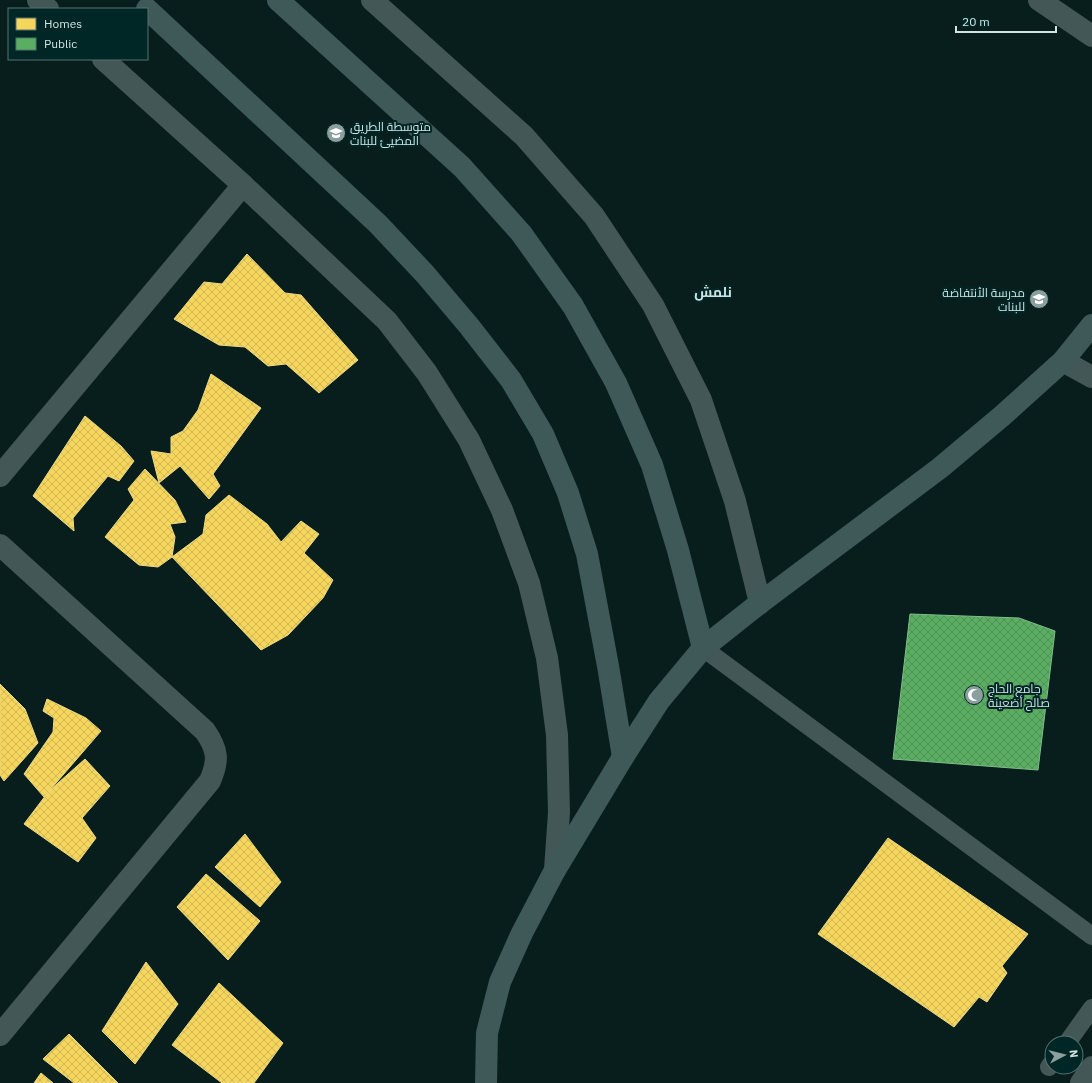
<svg xmlns="http://www.w3.org/2000/svg" width="1092" height="1083" viewBox="0 0 1092 1083" font-family="'IBM Plex Sans',Cairo,sans-serif">
<style>
.homes{fill:url(#homes-cross-hatch);stroke:#ebda84}
.public{fill:url(#public-cross-hatch);stroke:#7ebe88}
.lines{fill:none;stroke-linecap:round;stroke-linejoin:round}
.lane{stroke:#435756;stroke-width:18}
.street{stroke:#435756;stroke-width:22}
.secondary{stroke:#3f5958;stroke-width:22}
.labels{text-anchor:middle;dominant-baseline:central;stroke-width:4;stroke-linejoin:round;paint-order:stroke}
.poi-label{font-size:12px;fill:#d1e4e3;stroke:#002625;text-anchor:start}
.quarter-label{font-size:14px;font-weight:bold;fill:#d1e4e3;stroke:#002625}
</style>
<defs>
<pattern id="homes-cross-hatch" width="8" height="8" patternUnits="userSpaceOnUse"><rect width="8" height="8" fill="#f6d55c"/><path d="M0 0l8 8M0 8l8-8" fill="none" stroke="#d1b857"/></pattern>
<pattern id="public-cross-hatch" width="8" height="8" patternUnits="userSpaceOnUse"><rect width="8" height="8" fill="#5aae61"/><path d="M0 0l8 8M0 8l8-8" fill="none" stroke="#528e58"/></pattern>
</defs>
<rect width="100%" height="100%" fill="#081e1d"/>
<g class="homes">
<polygon points="247,254 285,293 301,295 358,360 319,393 286,364 268,366 245,347 219,345 174,319 204,282 222,284"/>
<polygon points="211,374 261,408 213,474 220,486 209,499 180,466 159,483 151,451 171,454 171,437 183,431 198,410"/>
<polygon points="85,416 121,446 134,461 119,481 108,476 73,518 74,531 33,496"/>
<polygon points="145,469 175,500 186,522 170,524 175,537 172,557 158,567 139,565 105,537 134,500 128,489"/>
<polygon points="229,495 267,524 281,542 301,521 319,534 304,553 333,580 323,598 288,635 261,650 172,557 203,534 206,515"/>
<polygon points="0,684 25,709 38,743 4,781 0,775"/>
<polygon points="47,699 86,718 101,731 44,797 24,774 53,732 54,718 43,711"/>
<polygon points="85,759 110,786 82,818 96,838 78,862 24,824 49,791"/>
<polygon points="245,834 281,882 260,907 215,867"/>
<polygon points="888,838 1028,934 1002,966 1007,973 987,1002 979,997 954,1027 818,934"/>
<polygon points="206,874 260,921 228,960 177,907"/>
<polygon points="146,962 178,1004 135,1064 102,1031"/>
<polygon points="219,983 283,1043 254,1083 222,1083 172,1045"/>
<polygon points="69,1034 118,1083 74,1083 43,1059"/>
<polygon points="41,1073 53,1083 34,1083"/>
</g>
<polygon class="public" points="910,614 1019,618 1055,631 1038,770 893,759"/>
<g class="lines">
<g class="lane">
<polyline points="703,648 1092,936"/>
<polyline points="1067,1043 1092,1008"/>
<polyline points="1049,1067 1052,1063"/>
</g>
<g class="street">
<polyline points="38,0 48,9"/>
<polyline points="372,0 524,136 594,216 653,305 701,400 735,501 760,603"/>
<polyline points="1039,0 1092,36"/>
<polyline points="103,59 243,185 387,321 427,373 469,440 502,510 529,583 547,658 557,735 559,812 555,870"/>
<polyline points="1063,361 1092,377"/>
<polyline points="0,476 243,185"/>
<path d="M0,545L205,731C218,750 219,760 210,781L0,1035"/>
<polyline points="1081,1083 1092,1067"/>
</g>
<g class="secondary">
<polyline points="278,0 462,167 521,233 573,306 616,383 652,465 678,550 703,648"/>
<polyline points="147,9 378,224 425,274 469,326 511,380 543,434 568,493 587,554 608,666 623,757"/>
<polyline points="486,1083 487,1033 500,982 522,933 555,870 623,757 659,701 703,648 760,603 940,468 1002,416 1063,361 1092,325"/>
</g>
</g>
<defs>
<symbol id="school-disc" viewBox="-11 -11 22 22"><circle r="9.5" fill="#8b9f9e" stroke="#002625"/><path d="M0-5L7-2L0 1L-7-2ZM-4 1L0 2.5L4 1V4Q0 6-4 4Z" fill="#fff"/></symbol>
<symbol id="mosque-disc" viewBox="-11 -11 22 22"><circle r="9.5" fill="#8b9f9e" stroke="#002625"/><path d="M3.5-4.9A6 6 0 1 0 3.5 4.9A5 5 0 1 1 3.5-4.9Z" fill="#fff"/></symbol>
</defs>
<g fill-rule="evenodd">
<use href="#school-disc" x="325" y="122" width="22" height="22"/>
<use href="#school-disc" x="1028" y="288" width="22" height="22"/>
<use href="#mosque-disc" x="963" y="684" width="22" height="22"/>
</g>
<g class="labels">
<g class="poi-label">
<text x="350" y="126">متوسطة الطريق<tspan x="350" dy="14">المضيئ للبنات</tspan></text>
<text x="1025" y="292" text-anchor="end">مدرسة الأنتفاضة<tspan x="1025" dy="14">للبنات</tspan></text>
<text x="988" y="688">جامع الحاج<tspan x="988" dy="14">صالح أضعينة</tspan></text>
</g>
<g class="quarter-label">
<text x="713" y="292">نلمش</text>
</g>
</g>
<rect x="8" y="8" width="140" height="52" fill="#002625" stroke="#547271"/>
<rect x="16" y="18" width="20" height="12" fill="#f6d55c" stroke="#547271"/>
<text x="44" y="28" font-size="12" fill="#d1e4e3">Homes</text>
<rect x="16" y="38" width="20" height="12" fill="#5aae61" stroke="#547271"/>
<text x="44" y="48" font-size="12" fill="#d1e4e3">Public</text>
<g transform="translate(1064 1055) rotate(83)"><circle r="19" fill="#002625" stroke="#547271"/>
<path d="M0-3L7 15L0 10L-7 15Z" fill="#8b9f9e"/>
<text y="-6" font-size="11" font-weight="bold" text-anchor="middle" fill="#d1e4e3">N</text>
</g>
<path d="M956 26v6h100v-6" fill="none" stroke="#d1e4e3" stroke-width="2"/>
<text x="962" y="26" font-size="12" fill="#d1e4e3" stroke="#002625" stroke-width="3" paint-order="stroke">20 m</text>
</svg>
